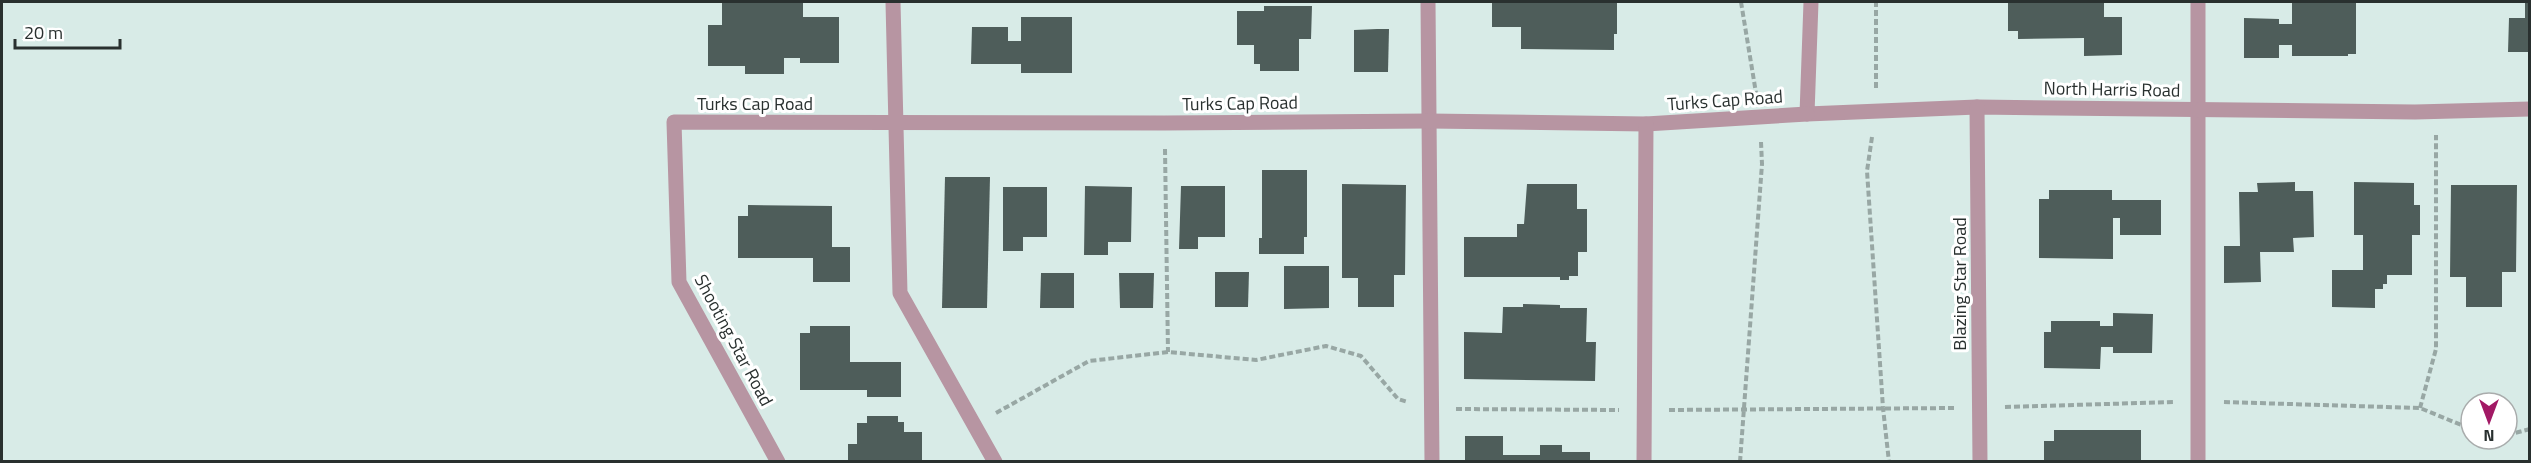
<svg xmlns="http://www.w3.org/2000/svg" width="2531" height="463" viewBox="0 0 2531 463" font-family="'Titillium Web',sans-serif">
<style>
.building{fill:#4e5d5a}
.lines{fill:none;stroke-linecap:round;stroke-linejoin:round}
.path{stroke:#98a7a4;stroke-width:4;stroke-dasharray:6 3;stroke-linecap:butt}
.service{stroke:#b795a2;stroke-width:15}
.minor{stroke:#b795a2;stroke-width:15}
.labels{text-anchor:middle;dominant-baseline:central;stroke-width:6;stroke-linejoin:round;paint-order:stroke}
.street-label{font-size:18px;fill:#29302f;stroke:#fff}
</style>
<rect width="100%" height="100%" fill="#d8ebe7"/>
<g class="building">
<polygon points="742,2 803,2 803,17 839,17 839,63 800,63 800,58 784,58 784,74 745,74 745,66 708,66 708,25 722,25 722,3 742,3"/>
<polygon points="1492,2 1617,2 1617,34 1614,34 1614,50 1521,49 1521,27 1492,27"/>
<polygon points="2008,2 2104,2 2104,17 2122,17 2122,55 2084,56 2084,38 2018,39 2018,31 2008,31"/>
<polygon points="2292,2 2356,2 2356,54 2348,54 2348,56 2292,56 2292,45 2279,45 2279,58 2244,58 2244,18 2279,19 2279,24 2292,24"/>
<polygon points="2525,2 2530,2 2530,52 2508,52 2509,18 2525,18"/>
<polygon points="1264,6 1312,6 1311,39 1299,39 1299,71 1260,71 1260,64 1254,64 1254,45 1237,45 1237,11 1264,11"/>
<polygon points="1021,17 1072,17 1072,73 1021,73 1021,64 971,64 972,27 1008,27 1008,41 1021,41"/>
<polygon points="1377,29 1389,29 1388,72 1354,72 1354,30"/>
<polygon points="1262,170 1307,170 1307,237 1304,237 1304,254 1259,254 1259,238 1262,238"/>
<polygon points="945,177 990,177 987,308 942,308"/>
<polygon points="2295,182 2295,191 2313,191 2314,237 2293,238 2294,252 2260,252 2261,282 2224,283 2224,246 2240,246 2239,192 2258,192 2257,183"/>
<polygon points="2354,182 2414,183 2414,205 2420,205 2420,235 2412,235 2412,275 2387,275 2387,284 2383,284 2383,289 2375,289 2375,308 2332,307 2332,270 2363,270 2363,235 2354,235"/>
<polygon points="1342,184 1406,185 1405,275 1394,275 1394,307 1358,307 1358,278 1342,278"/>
<polygon points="1527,184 1577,184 1577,209 1587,209 1587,252 1578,252 1578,276 1569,276 1569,280 1560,280 1560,277 1464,277 1464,237 1517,237 1517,224 1524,224"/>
<polygon points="2451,185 2517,185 2516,272 2502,272 2502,307 2466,307 2466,277 2450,277"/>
<polygon points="1085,186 1132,187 1131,242 1108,242 1108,255 1084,255"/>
<polygon points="1181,186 1225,186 1225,237 1198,237 1198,249 1179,249"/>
<polygon points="1003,187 1047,187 1047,237 1023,237 1023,251 1003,251"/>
<polygon points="2049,190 2112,190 2112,200 2161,200 2161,235 2120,235 2120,218 2113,218 2113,259 2039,258 2039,199 2049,199"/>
<polygon points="748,205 832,206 832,247 850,247 850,282 813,282 813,258 738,258 738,216 748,216"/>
<polygon points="1284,266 1329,266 1329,308 1284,309"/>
<polygon points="1215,272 1249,272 1248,307 1215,307"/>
<polygon points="1041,273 1074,273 1074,308 1040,308"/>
<polygon points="1119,273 1154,273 1153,308 1120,308"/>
<polygon points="1523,304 1560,305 1560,308 1587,308 1586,342 1596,342 1595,381 1464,379 1464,332 1502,333 1503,307 1523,307"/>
<polygon points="2113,313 2153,314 2152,353 2113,353 2113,347 2101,347 2100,369 2044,368 2044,332 2051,332 2051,321 2100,321 2100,326 2113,326"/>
<polygon points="810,326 850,326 850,362 901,362 901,397 867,397 867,390 800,390 800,333 810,333"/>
<polygon points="867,416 898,416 898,422 904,422 904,432 922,432 922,462 848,462 848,444 857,444 857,423 867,423"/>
<polygon points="2054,430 2141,430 2141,462 2044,462 2044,441 2054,441"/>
<polygon points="1465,436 1503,436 1503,455 1540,455 1540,445 1562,445 1562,452 1590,452 1590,462 1465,462"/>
</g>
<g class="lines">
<g class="path">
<polyline points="1741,2 1756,93"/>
<polyline points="1876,88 1876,2"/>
<polyline points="1872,137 1867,171 1883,408 1889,462"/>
<polyline points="1165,149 1168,352"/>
<polyline points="2224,402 2420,408 2471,429"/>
<polyline points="2005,407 2174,402"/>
<polyline points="2420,408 2436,349 2436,135"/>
<polyline points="1456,409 1619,410"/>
<polyline points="1669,410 1955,408"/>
<polyline points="996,413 1089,361 1168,352 1256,360 1326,346 1361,356 1398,399 1408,402"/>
<polyline points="2507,435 2530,429"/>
<polyline points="1740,462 1762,164 1761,142"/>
</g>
<polyline class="service" points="2198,462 2198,2"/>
<g class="minor">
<polyline points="893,2 900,293 995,462"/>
<polyline points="1428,2 1432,462"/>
<polyline points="1811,2 1807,114 1977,107 2415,112 2530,109"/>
<polyline points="1977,107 1980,462"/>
<polyline points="778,462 679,282 674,122 1164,123 1429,121 1646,124 1807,114"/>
<polyline points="1644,462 1646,124"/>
</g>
</g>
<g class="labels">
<g class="street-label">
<text transform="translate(2112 89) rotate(1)">North Harris Road</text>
<text transform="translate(1725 100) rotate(-4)">Turks Cap Road</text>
<text x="755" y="103">Turks Cap Road</text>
<text transform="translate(1240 103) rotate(-1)">Turks Cap Road</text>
<text transform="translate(1959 284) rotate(-90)">Blazing Star Road</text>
<text transform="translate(734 340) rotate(62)">Shooting Star Road</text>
</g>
</g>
<rect width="2531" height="463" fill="none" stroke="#29302f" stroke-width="6"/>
<g transform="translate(2489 421) rotate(180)"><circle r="28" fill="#ffffff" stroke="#a9acac" stroke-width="1.5"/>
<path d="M0-4.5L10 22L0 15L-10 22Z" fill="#a21965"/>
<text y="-9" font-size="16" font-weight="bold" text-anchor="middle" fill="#29302f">N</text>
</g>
<path d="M15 39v9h105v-9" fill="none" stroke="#29302f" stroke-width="3"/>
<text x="24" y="39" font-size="18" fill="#29302f" stroke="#ffffff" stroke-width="4.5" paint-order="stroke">20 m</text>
</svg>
